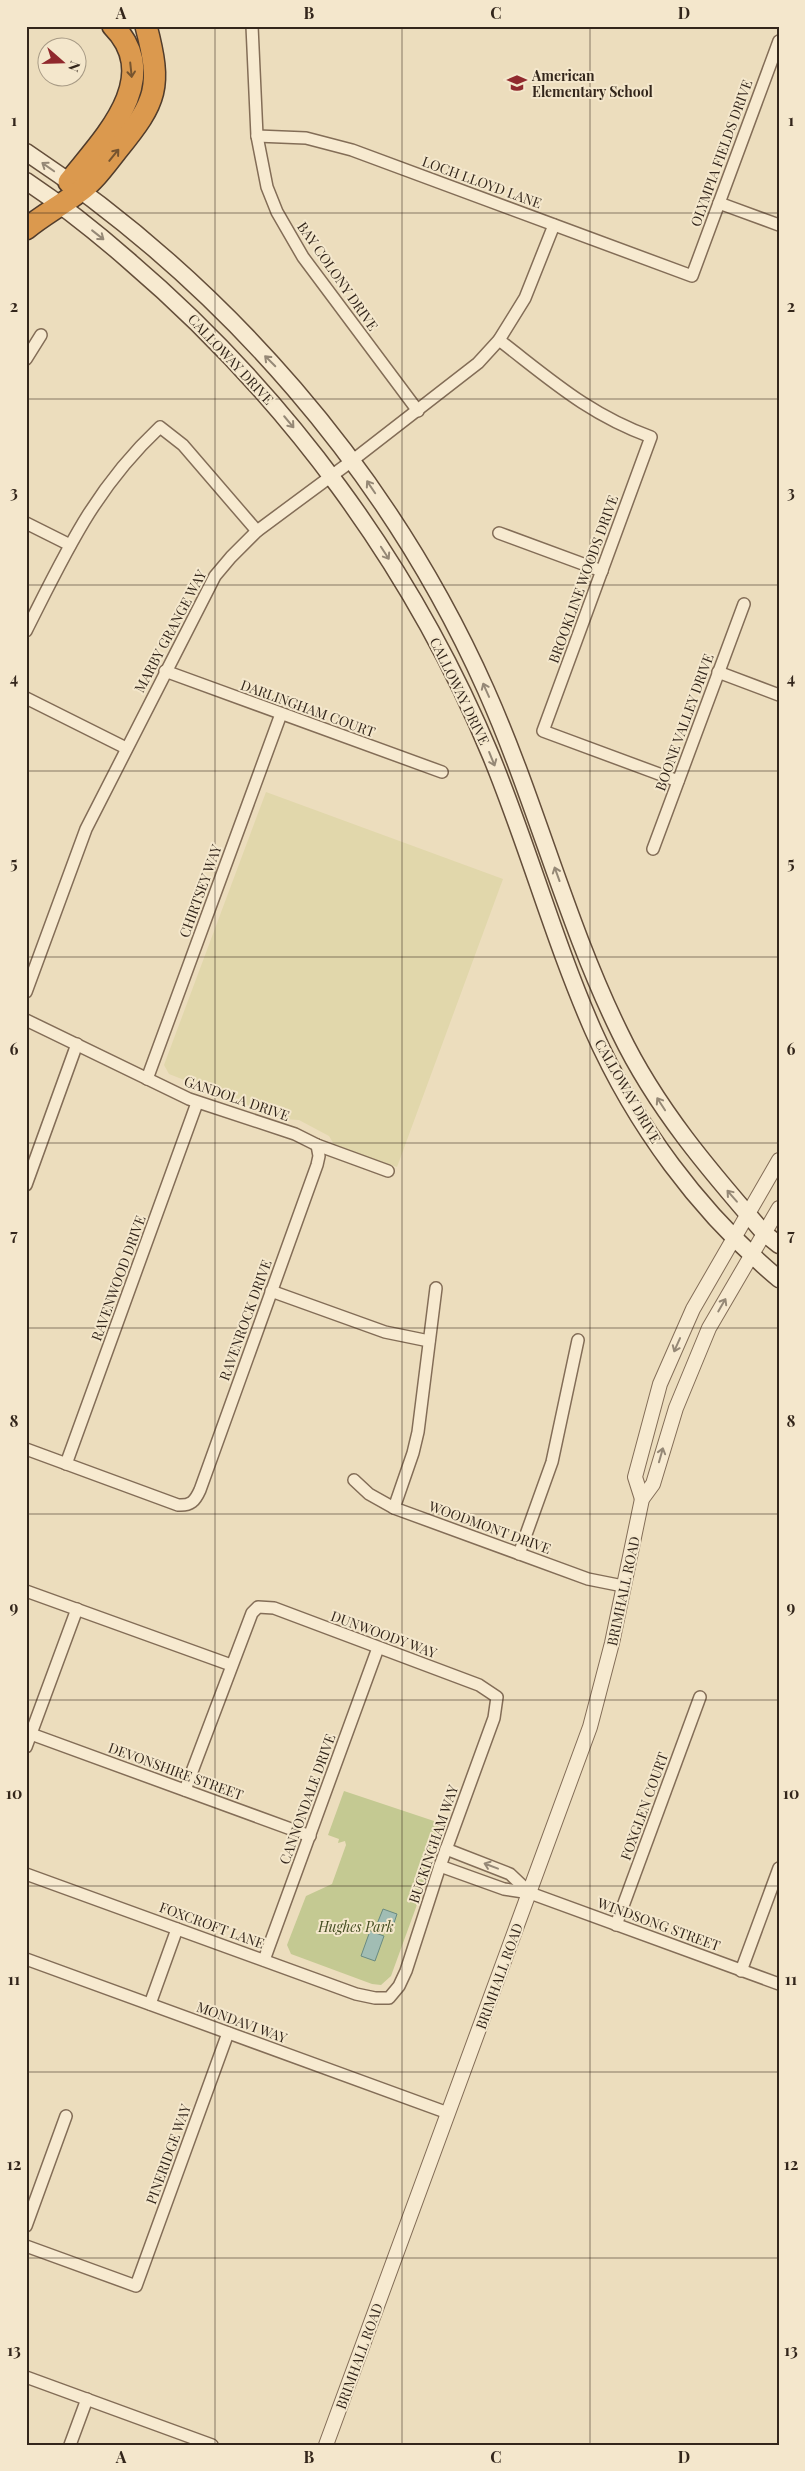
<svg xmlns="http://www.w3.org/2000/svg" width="805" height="2471" viewBox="0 0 805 2471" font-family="'Playfair Display',serif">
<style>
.farmland{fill:#e1d7ab}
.green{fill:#c4c992}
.water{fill:#a1bdb4;stroke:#698a81}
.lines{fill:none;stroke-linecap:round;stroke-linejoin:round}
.minor-casing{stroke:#836d57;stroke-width:14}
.tertiary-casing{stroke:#836d57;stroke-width:16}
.secondary-casing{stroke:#644e3a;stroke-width:19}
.motorway-casing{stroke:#503c2c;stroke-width:24}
.minor{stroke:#f7ead0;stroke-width:11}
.tertiary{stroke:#f7ead0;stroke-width:14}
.secondary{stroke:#f7ead0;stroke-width:16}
.motorway{stroke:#db994e;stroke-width:21}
.oneway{stroke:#76542f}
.oneway2{stroke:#958876}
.grid{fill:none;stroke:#33261b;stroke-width:1;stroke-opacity:0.55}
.labels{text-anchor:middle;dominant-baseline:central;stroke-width:4;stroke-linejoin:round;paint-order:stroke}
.poi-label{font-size:14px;font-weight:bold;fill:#33261b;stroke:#f4e7cc;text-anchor:start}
.street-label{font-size:14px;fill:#33261b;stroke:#f4e7cc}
.park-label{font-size:14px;font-style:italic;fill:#454e22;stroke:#f4e7cc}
.neatline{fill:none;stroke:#33261b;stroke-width:2}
.grid-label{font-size:16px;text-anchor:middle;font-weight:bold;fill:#33261b}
</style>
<rect width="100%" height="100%" fill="#ecddbd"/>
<polygon class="farmland" points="266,792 503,879 397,1167 335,1146 329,1136 299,1120 283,1119 169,1074 164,1065"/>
<polygon class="green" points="344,1791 446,1825 391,1976 381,1985 372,1984 291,1954 287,1945 306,1896 332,1884 346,1845 345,1841 338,1843 339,1839 328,1835"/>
<g class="water">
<polygon points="383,1909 397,1914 392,1929 377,1924"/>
<polygon points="370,1931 384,1936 375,1961 361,1956"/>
</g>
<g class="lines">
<defs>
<g id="minor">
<polyline points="252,26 257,136 267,187 277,212 303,257 418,411"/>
<polyline points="257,136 306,138 352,150 692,276 779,41"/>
<polyline points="719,203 779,225"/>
<path d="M499,340C551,380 588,414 651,437L543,731L678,781"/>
<polyline points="26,359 41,335"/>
<polyline points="26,523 70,545"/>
<polyline points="499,533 602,571"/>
<path d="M26,631C66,552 94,489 160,427L183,445L257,531"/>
<polyline points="165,671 442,772"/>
<polyline points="718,672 779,695"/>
<polyline points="26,698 126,748"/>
<polyline points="653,849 744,604"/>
<polyline points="26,992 86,829 215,576 231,557 257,531 353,460 478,363 499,340 525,298 554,225"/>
<polyline points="26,1020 189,1099 295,1134 317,1145 388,1171"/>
<polyline points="147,1079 281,714"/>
<polyline points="26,1185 77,1044"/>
<polyline points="271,1291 385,1332 429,1341"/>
<path d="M26,1449L178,1505C191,1506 195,1501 200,1490L317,1165L319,1156L317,1145"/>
<polyline points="66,1464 197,1103"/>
<polyline points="354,1480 369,1494 394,1508 588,1579 623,1586"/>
<polyline points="394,1508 413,1453 418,1432 436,1288"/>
<polyline points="519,1554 552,1462 578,1340"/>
<polyline points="26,1591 231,1665"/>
<polyline points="31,1734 310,1836"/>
<polyline points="26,1747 77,1609"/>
<polyline points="446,1849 510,1874 530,1893"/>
<polyline points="440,1866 504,1889 530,1893 779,1984"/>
<polyline points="26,1874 356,1994 375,1998 389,1998 399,1986 406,1971 440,1866 494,1718 497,1697 479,1685 274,1608 258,1607 252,1613 185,1790"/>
<polyline points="616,1925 700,1697"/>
<polyline points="26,1959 448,2113"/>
<polyline points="264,1960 378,1648"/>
<polyline points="741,1971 779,1868"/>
<polyline points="150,2004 177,1929"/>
<polyline points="26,2226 66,2116"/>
<polyline points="26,2246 136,2286 228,2033"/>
<polyline points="26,2377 212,2445"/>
<polyline points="70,2445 87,2399"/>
</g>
<g id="tertiary">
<polyline points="642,1499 635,1477 660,1384 693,1309 779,1160"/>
<polyline points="326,2445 590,1727 612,1643 642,1499 653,1484 676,1408 709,1328 779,1208"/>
</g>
<g id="secondary">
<path d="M26,152C225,284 389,472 486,690C536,802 566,923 620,1033C656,1108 710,1171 764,1233L779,1245"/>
<path d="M26,181C62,205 96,232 128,260C285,394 412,565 491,756C528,846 554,941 593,1030C635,1125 699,1212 779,1279"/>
</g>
<g id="motorway">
<path d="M69,182C102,140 165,79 113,26"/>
<path d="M26,229C43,215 62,205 80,191C95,180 106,164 118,149C157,101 162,87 146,26"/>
</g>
</defs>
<use href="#minor" class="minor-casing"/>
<use href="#tertiary" class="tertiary-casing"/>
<use href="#secondary" class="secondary-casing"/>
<use href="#motorway" class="motorway-casing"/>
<use href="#minor" class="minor"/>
<use href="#tertiary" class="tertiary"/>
<use href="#secondary" class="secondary"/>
<use href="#motorway" class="motorway"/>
</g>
<defs><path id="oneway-shaft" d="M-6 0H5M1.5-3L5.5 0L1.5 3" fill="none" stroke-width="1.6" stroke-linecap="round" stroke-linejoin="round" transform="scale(1.25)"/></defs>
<g class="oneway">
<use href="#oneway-shaft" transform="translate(131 70) rotate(84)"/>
<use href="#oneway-shaft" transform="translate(114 155) rotate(-51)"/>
</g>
<g class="oneway2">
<use href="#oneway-shaft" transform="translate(48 167) rotate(-145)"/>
<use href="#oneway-shaft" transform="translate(98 235) rotate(38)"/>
<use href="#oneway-shaft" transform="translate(270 361) rotate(-135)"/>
<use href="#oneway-shaft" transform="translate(289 422) rotate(50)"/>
<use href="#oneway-shaft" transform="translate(371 487) rotate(-124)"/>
<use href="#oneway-shaft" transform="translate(385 553) rotate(57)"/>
<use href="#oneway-shaft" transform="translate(486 690) rotate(-114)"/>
<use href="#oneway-shaft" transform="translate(492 759) rotate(68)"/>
<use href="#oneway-shaft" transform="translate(557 874) rotate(-110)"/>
<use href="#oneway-shaft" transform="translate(661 1104) rotate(-123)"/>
<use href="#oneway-shaft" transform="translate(732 1196) rotate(-131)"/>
<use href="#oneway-shaft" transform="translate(722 1305) rotate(-60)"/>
<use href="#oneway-shaft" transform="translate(677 1345) rotate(114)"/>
<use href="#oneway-shaft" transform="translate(661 1455) rotate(-74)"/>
<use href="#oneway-shaft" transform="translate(491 1866) rotate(-159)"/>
</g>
<path class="grid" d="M215,26V2445M402,26V2445M590,26V2445M26,213H779M26,399H779M26,585H779M26,771H779M26,957H779M26,1143H779M26,1328H779M26,1514H779M26,1700H779M26,1886H779M26,2072H779M26,2258H779"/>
<defs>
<symbol id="school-bare" viewBox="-9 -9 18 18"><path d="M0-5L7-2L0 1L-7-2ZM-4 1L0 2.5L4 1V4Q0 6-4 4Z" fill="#90292d" stroke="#f4e7cc" stroke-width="2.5" paint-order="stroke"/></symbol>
</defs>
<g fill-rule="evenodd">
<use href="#school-bare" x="503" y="69" width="28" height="28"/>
</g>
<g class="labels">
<g class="poi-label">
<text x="532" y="75">American<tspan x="532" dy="16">Elementary School</tspan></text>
</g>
<g class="street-label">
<text transform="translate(721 153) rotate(-70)">OLYMPIA FIELDS DRIVE</text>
<text transform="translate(482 182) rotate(20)">LOCH LLOYD LANE</text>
<text transform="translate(338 276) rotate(55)">BAY COLONY DRIVE</text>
<text transform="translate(231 359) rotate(47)">CALLOWAY DRIVE</text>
<text transform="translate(583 579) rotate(-70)">BROOKLINE WOODS DRIVE</text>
<text transform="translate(170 631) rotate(-62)">MARBY GRANGE WAY</text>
<text transform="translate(460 691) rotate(64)">CALLOWAY DRIVE</text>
<text transform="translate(308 708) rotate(20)">DARLINGHAM COURT</text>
<text transform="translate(684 722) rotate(-70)">BOONE VALLEY DRIVE</text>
<text transform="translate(200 891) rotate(-70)">CHIRTSEY WAY</text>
<text transform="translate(628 1091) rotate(60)">CALLOWAY DRIVE</text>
<text transform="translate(237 1098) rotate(19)">GANDOLA DRIVE</text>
<text transform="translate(118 1278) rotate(-70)">RAVENWOOD DRIVE</text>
<text transform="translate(245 1320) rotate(-70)">RAVENROCK DRIVE</text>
<text transform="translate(490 1527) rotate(20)">WOODMONT DRIVE</text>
<text transform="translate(623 1591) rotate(-78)">BRIMHALL ROAD</text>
<text transform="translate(384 1634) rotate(20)">DUNWOODY WAY</text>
<text transform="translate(176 1771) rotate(20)">DEVONSHIRE STREET</text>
<text transform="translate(307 1799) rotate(-70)">CANNONDALE DRIVE</text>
<text transform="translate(644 1806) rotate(-70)">FOXGLEN COURT</text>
<text transform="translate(433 1844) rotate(-71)">BUCKINGHAM WAY</text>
<text transform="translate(659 1924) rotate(20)">WINDSONG STREET</text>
<text transform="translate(212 1925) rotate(20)">FOXCROFT LANE</text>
<text transform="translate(499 1976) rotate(-70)">BRIMHALL ROAD</text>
<text transform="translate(242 2022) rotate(20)">MONDAVI WAY</text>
<text transform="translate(168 2154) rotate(-70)">PINERIDGE WAY</text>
<text transform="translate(359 2356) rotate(-70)">BRIMHALL ROAD</text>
</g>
<g class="park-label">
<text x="356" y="1926">Hughes Park</text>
</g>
</g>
<rect width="805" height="2471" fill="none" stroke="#f4e7cc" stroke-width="55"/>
<g transform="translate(62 62) rotate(110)"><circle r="24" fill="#f4e7cc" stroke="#a79a85"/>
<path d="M0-4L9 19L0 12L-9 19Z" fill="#90292d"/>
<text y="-8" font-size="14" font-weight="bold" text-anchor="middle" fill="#33261b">N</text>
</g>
<rect x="28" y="28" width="750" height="2416" class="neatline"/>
<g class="grid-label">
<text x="121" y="19">A</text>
<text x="309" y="19">B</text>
<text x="496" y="19">C</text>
<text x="684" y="19">D</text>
<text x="14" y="126">1</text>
<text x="791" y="126">1</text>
<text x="14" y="312">2</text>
<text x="791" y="312">2</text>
<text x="14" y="498">3</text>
<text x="791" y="498">3</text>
<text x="14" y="684">4</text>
<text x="791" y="684">4</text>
<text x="14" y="869">5</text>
<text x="791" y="869">5</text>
<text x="14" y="1055">6</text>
<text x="791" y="1055">6</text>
<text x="14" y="1241">7</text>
<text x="791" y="1241">7</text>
<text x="14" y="1427">8</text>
<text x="791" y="1427">8</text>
<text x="14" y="1613">9</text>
<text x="791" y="1613">9</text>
<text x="14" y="1799">10</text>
<text x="791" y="1799">10</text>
<text x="14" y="1985">11</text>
<text x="791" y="1985">11</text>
<text x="14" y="2170">12</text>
<text x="791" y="2170">12</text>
<text x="14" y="2356">13</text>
<text x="791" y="2356">13</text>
<text x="121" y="2463">A</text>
<text x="309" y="2463">B</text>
<text x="496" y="2463">C</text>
<text x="684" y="2463">D</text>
</g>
</svg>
